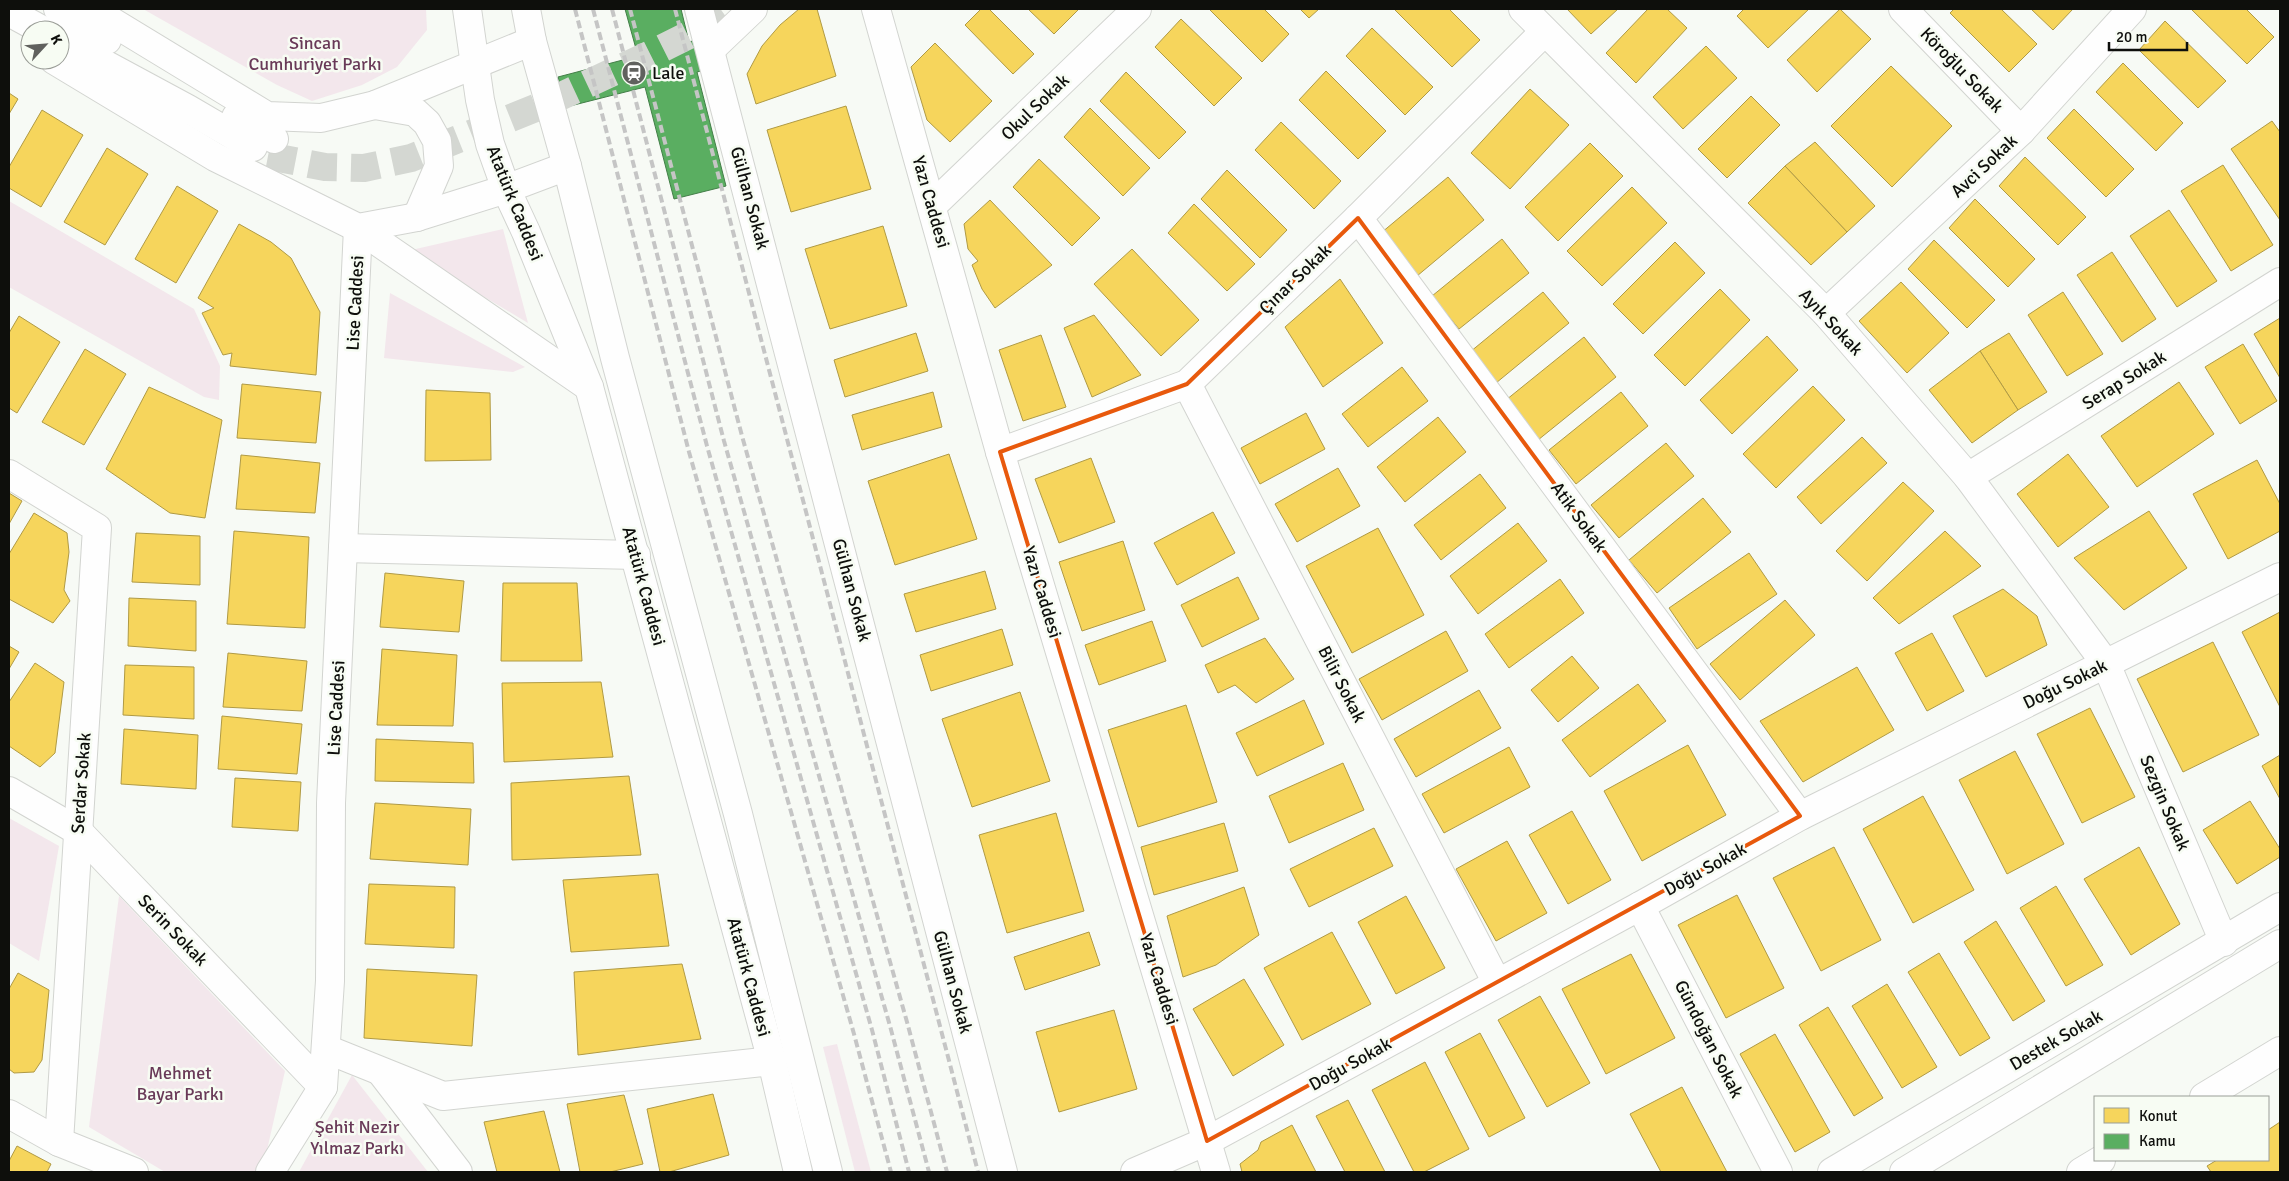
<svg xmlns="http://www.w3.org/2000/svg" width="2289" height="1181" viewBox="0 0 2289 1181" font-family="Signika,sans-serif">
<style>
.green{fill:#f3e7ec}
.homes{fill:#f6d55c;stroke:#b09a44}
.public{fill:#5aae61;stroke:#437e48}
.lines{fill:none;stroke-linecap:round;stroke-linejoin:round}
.major-tunnel{stroke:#d4d7d2;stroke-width:28;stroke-dasharray:28 14;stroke-linecap:butt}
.minor-casing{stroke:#d2d4d0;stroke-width:30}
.major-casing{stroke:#d2d4d0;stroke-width:30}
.minor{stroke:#fefefe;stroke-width:28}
.major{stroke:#fefefe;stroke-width:28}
.rail{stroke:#c5c5c5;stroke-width:4;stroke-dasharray:8 4;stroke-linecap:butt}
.marked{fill:none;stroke:#e8590c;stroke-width:4;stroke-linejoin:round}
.labels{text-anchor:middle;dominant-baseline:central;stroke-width:5;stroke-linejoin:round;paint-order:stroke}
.park-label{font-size:18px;fill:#693a58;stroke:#f7fcf3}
.street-label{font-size:18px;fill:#0e0f0c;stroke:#f7fcf3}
.poi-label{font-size:18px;fill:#0e0f0c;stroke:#f7fcf3;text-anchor:start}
</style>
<rect width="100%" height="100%" fill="#f7faf5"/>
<g class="green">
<polygon points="143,9 426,9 427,30 397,67 362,85 312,101 277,85"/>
<polygon points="9,201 194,309 220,366 219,400 204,397 9,287"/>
<polygon points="503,229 528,323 407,251"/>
<polygon points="390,293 525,367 513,372 384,358"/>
<polygon points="9,818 59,846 39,961 9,943"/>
<polygon points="119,896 285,1071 262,1172 165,1172 89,1127"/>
<polygon points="837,1044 871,1172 855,1172 823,1047"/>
<polygon points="352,1075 428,1172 299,1172"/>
</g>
<g class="homes">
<polygon points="799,9 817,9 836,76 756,104 747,74 762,46 780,25"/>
<polygon points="981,9 989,9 1034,54 1013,74 965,25"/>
<polygon points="1028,9 1079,9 1054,34"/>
<polygon points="1209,9 1264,9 1289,34 1262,62"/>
<polygon points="1300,9 1319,9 1309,18"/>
<polygon points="1394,9 1449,9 1480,40 1452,67"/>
<polygon points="1567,9 1618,9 1591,34"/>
<polygon points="1648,9 1667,9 1687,28 1636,83 1606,53"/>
<polygon points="1744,9 1809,9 1768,48 1737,16"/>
<polygon points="1840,9 1871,39 1817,92 1787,60"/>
<polygon points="1954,9 2001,9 2037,44 2009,72 1950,13"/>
<polygon points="2031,9 2073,9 2053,30"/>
<polygon points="2191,9 2246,9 2274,37 2247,64"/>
<polygon points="1181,19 1242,78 1214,106 1155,47"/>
<polygon points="2165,21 2226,81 2198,108 2139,50"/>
<polygon points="1372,28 1433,87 1405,115 1346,56"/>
<polygon points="935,43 992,101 950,142 927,120 911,67"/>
<polygon points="1706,46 1737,78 1683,129 1653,97"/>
<polygon points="2123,63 2183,123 2156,151 2096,92"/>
<polygon points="1891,66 1952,126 1892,187 1831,126"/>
<polygon points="1326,71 1386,131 1358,159 1299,100"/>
<polygon points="1126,72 1186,132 1159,159 1100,101"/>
<polygon points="1530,89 1569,125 1510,189 1471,153"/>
<polygon points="9,93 18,99 9,114"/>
<polygon points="1751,96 1780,125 1727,178 1698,149"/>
<polygon points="846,106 871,189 791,212 767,130"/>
<polygon points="1090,108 1150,168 1123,196 1064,137"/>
<polygon points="2074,109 2134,169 2106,197 2047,138"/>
<polygon points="42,110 83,135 41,207 9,188 9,167"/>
<polygon points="2272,121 2280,132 2280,220 2231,149"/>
<polygon points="1281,122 1341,181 1314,209 1255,150"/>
<polygon points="1815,142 1875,206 1847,232 1785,166"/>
<polygon points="1590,143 1623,176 1558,241 1525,207"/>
<polygon points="107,148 148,174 105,245 64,222"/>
<polygon points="2025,157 2086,217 2058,245 1999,186"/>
<polygon points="1039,159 1100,218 1072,246 1013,187"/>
<polygon points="2223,165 2273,245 2231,271 2181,191"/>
<polygon points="1785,166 1847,232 1811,265 1748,203"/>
<polygon points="1227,170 1287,230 1260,258 1201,199"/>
<polygon points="1448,177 1484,220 1417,276 1381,233"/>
<polygon points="177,186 218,211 176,283 135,259"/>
<polygon points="1632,187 1667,223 1602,286 1567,251"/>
<polygon points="1975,199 2035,259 2008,287 1949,228"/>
<polygon points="990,200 1052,265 995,308 982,289 972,265 978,261 968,249 964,224"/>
<polygon points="1194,204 1255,264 1227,291 1168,233"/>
<polygon points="2169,210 2217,281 2177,307 2130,236"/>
<polygon points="239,224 271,242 291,258 320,312 316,375 230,366 232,353 223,355 202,313 214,308 198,298"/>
<polygon points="883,226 907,306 830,329 805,249"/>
<polygon points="1502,239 1529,273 1459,329 1432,296"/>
<polygon points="1934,240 1995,300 1967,328 1908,269"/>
<polygon points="1675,242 1705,273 1643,334 1613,304"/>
<polygon points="1132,249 1199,320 1161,356 1094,284"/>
<polygon points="2112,252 2156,319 2122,342 2077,275"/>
<polygon points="1340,279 1383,343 1323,387 1285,327"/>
<polygon points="1901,282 1949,333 1907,373 1859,321"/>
<polygon points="1720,289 1750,320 1685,386 1654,355"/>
<polygon points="1543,292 1569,323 1496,383 1470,352"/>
<polygon points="2063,292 2103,354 2067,376 2028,315"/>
<polygon points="1094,315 1141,375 1092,397 1064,328"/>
<polygon points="19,316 60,342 17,413 9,408 9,333"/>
<polygon points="2280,318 2280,378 2254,334"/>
<polygon points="916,333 928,371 845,397 834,360"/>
<polygon points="2009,333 2047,392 2018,410 1980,351"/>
<polygon points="1041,335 1066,407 1023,421 999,350"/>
<polygon points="1767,336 1798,370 1732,434 1700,400"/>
<polygon points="1584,337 1616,377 1538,440 1506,400"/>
<polygon points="2243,344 2277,401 2240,424 2205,367"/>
<polygon points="85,349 126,374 84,445 42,422"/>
<polygon points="1980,351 2018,410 1972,443 1929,390"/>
<polygon points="1402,367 1428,401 1368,447 1342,414"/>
<polygon points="2179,382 2214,434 2137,487 2101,436"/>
<polygon points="242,384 321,392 316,443 237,438"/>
<polygon points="1813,386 1845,420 1776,488 1743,454"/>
<polygon points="149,387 222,420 205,518 170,513 106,469"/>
<polygon points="426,390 490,393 491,460 425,461"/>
<polygon points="933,392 942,427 862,450 852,415"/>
<polygon points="1621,392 1648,426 1576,484 1549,450"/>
<polygon points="1306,413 1325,449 1260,484 1241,448"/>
<polygon points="1438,417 1466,452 1405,502 1377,467"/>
<polygon points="1862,437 1887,463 1821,524 1797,497"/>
<polygon points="1666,443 1694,476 1619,538 1591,505"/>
<polygon points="949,454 977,539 895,565 868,481"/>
<polygon points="2068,454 2109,507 2058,547 2017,494"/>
<polygon points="241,455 320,463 315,513 236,509"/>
<polygon points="1091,458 1115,522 1059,543 1035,479"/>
<polygon points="2257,460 2280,504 2280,531 2228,559 2193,494"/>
<polygon points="1338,468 1360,506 1297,542 1275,504"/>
<polygon points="1480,474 1506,508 1441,560 1414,525"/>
<polygon points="1903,482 1934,511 1867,581 1836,551"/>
<polygon points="9,493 22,501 9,524"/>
<polygon points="1703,498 1731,532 1657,593 1629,560"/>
<polygon points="2149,511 2187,568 2124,610 2074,558"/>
<polygon points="1213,512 1235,553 1177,585 1154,543"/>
<polygon points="34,513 67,533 69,552 64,590 70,601 53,623 9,599 9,554"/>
<polygon points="1518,523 1547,561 1478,614 1450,576"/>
<polygon points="1378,528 1424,615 1352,653 1306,566"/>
<polygon points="234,531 309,537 305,628 227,624"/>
<polygon points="1945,531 1981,566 1899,624 1873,598"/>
<polygon points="136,533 200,536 200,585 132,582"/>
<polygon points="1123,541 1145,610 1082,631 1059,562"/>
<polygon points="1749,553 1777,594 1697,649 1669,608"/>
<polygon points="985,571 996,609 916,632 904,594"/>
<polygon points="385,573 464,581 459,632 380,627"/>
<polygon points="1238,577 1259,619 1202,647 1181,605"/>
<polygon points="1560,579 1584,613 1509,668 1485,634"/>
<polygon points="503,583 577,583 582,661 501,661"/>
<polygon points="2003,589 2037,616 2047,645 1986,677 1953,616"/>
<polygon points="129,598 196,601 196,651 128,646"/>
<polygon points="1785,600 1815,635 1740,700 1710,664"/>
<polygon points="2280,612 2280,707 2242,632"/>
<polygon points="1152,621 1166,661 1099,685 1085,645"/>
<polygon points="1002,629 1013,665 931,691 920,655"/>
<polygon points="1446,631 1468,671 1382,720 1359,679"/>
<polygon points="1932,633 1964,691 1927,711 1895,653"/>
<polygon points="1265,638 1294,679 1256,703 1235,685 1218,693 1205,665"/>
<polygon points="2213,642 2259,735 2183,772 2137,679"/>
<polygon points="9,646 19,652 9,669"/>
<polygon points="382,649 457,655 453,726 377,725"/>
<polygon points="228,653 307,661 302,711 223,707"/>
<polygon points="1572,656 1599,688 1558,722 1531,690"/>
<polygon points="35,663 64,682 55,753 40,767 9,746 9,702"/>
<polygon points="125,665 194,667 194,719 123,715"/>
<polygon points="1857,667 1894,730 1803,782 1760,721"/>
<polygon points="601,682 613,757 504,762 502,683"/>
<polygon points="1638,684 1666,721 1590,777 1562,740"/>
<polygon points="1479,690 1501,728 1416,777 1394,739"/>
<polygon points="1020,692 1050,781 972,807 942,719"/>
<polygon points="1304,700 1324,744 1257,776 1236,733"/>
<polygon points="1186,705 1217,802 1138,827 1108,730"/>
<polygon points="2090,708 2135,797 2082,823 2037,734"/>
<polygon points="222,716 302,724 297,774 218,769"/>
<polygon points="124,729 198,735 196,789 121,784"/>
<polygon points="376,739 473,743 474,783 375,781"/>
<polygon points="1688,745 1726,815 1642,861 1604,791"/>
<polygon points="1509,747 1530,787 1444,833 1422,794"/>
<polygon points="2015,751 2064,844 2007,874 1959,780"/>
<polygon points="2280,755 2280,799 2262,766"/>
<polygon points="1343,763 1364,810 1289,843 1269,796"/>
<polygon points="629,776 641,855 512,860 511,783"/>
<polygon points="235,778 301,782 298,831 232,827"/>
<polygon points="1923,796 1974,890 1913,923 1863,829"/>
<polygon points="2250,801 2280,849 2280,857 2237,884 2203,830"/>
<polygon points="375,803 471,809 468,865 370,859"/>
<polygon points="1572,811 1611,880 1568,904 1529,835"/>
<polygon points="1056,813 1084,911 1007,933 979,835"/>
<polygon points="1224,823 1238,871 1154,895 1141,847"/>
<polygon points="1374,828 1393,866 1309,907 1290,869"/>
<polygon points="1507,841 1547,913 1496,941 1456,869"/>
<polygon points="1834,847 1881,940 1821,971 1773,878"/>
<polygon points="2139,847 2180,924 2131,955 2084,879"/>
<polygon points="658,874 669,946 571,952 563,880"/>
<polygon points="369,884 455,887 454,948 365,944"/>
<polygon points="2056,886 2103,965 2066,986 2020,908"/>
<polygon points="1244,887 1259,935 1216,965 1183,977 1167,916"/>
<polygon points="1737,895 1784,988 1726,1018 1678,925"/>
<polygon points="1406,896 1445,968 1396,994 1358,922"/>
<polygon points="1996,921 2045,1001 2013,1021 1964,942"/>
<polygon points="1089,932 1100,965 1025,990 1014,957"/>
<polygon points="1332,932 1371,1004 1302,1040 1264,968"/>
<polygon points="1939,953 1990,1038 1960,1056 1908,972"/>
<polygon points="1631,954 1675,1038 1606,1074 1562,989"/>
<polygon points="682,964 701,1039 578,1055 574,972"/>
<polygon points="367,969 477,975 472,1046 364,1038"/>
<polygon points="18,973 49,990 42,1060 34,1072 14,1073 9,1069 9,989"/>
<polygon points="1244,979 1284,1045 1233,1076 1193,1009"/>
<polygon points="1887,984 1937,1067 1902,1088 1852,1006"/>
<polygon points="1540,996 1590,1083 1547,1107 1498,1020"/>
<polygon points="1828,1007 1883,1098 1854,1116 1799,1025"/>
<polygon points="1114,1010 1137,1089 1059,1112 1036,1032"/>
<polygon points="1480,1033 1525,1118 1489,1137 1445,1052"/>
<polygon points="1775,1034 1830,1132 1795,1152 1740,1054"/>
<polygon points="1425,1062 1469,1149 1424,1172 1414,1172 1372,1090"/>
<polygon points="1682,1087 1727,1172 1661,1172 1630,1114"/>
<polygon points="713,1094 729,1155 669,1172 660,1172 647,1109"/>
<polygon points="624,1095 643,1164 610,1172 580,1172 567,1104"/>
<polygon points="1348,1100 1385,1172 1345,1172 1316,1116"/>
<polygon points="544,1111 560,1172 497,1172 484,1122"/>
<polygon points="2280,1122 2280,1172 2211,1172 2207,1166 2217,1160 2268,1160 2268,1130"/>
<polygon points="1292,1125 1316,1172 1242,1172 1240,1164 1258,1150 1261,1142"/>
<polygon points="17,1146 51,1164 47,1172 9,1172 9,1161"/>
</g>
<polygon class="public" points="625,9 681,9 689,42 703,38 711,68 697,72 726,186 674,199 645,87 566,107 558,77 638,56"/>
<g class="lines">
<polyline class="major-tunnel" points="268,156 325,167 364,168 411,158 538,107 649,55 689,35 726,9"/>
<defs>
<g id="minor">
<polyline points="699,9 1003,1172"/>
<polyline points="876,9 1000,452 1216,1172"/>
<polyline points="1523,9 1826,313 1968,477 2106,664 2224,942"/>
<polyline points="1903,9 2021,131"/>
<polyline points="932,206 1137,9"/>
<polyline points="1358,218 1800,816"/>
<polyline points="1826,313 2021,131 2132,9"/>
<polyline points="1187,384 1497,983"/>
<polyline points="1000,452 1187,384 1358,218 1544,32"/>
<polyline points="9,474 97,528 59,1142"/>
<polyline points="1968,477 2280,282"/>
<polyline points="343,548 636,555"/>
<polyline points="9,791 78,831 323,1087"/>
<polyline points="1640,906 1778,1172"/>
<polyline points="326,1049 443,1096 772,1061"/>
<polyline points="381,1072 458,1172"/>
<polyline points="2204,1097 2280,1051"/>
<polyline points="9,1114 59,1142 134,1172"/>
<polyline points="270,1172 323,1087 330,981 331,803 358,228"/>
<polyline points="1135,1172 1207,1141 1640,906 1800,816 2280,577"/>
<polyline points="1832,1172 2280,907"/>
<polyline points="1904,1172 2280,944"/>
<polyline points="2081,1172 2101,1160"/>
</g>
<g id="major">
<polyline points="58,9 107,40"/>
<polyline points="91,9 267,116 321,118 375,105 532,41"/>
<polyline points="467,9 480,100 490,144 506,189 526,232 589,387 772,1061 798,1172"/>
<polyline points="526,9 532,41 567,166 615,358 738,814 828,1172"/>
<polyline points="9,12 42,30"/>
<polyline points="60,40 188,109 253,147"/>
<polyline points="711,49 753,9"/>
<polyline points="54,60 215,157 358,228 417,217 506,189 567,166"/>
<polyline points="375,105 415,112 427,123 437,141 439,166 417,217"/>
<polyline points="236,117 274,139"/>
<polyline points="358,228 589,387"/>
</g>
</defs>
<use href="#minor" class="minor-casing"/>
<use href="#major" class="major-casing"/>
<use href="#minor" class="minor"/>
<use href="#major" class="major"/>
<g class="rail">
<polyline points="575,9 689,452 854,1034 891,1172"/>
<polyline points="593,9 707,446 872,1030 909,1172"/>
<polyline points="612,9 724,441 890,1026 929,1172"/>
<polyline points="630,9 742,436 907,1022 947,1172"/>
<polyline points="675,9 978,1172"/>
</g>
</g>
<path class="marked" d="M1358,218L1800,816L1207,1141L1000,452L1187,384Z"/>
<defs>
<symbol id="station-disc" viewBox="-11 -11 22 22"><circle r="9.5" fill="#60615e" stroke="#f7fcf3"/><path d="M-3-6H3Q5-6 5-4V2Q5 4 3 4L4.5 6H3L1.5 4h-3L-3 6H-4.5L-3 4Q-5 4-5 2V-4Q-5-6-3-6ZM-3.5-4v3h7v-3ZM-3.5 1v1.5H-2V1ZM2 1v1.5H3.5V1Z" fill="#fff"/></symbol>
</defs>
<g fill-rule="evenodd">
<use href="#station-disc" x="620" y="59" width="28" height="28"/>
</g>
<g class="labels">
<g class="park-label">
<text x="315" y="43">Sincan<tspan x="315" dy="21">Cumhuriyet Parkı</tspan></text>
<text x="180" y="1073">Mehmet<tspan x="180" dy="21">Bayar Parkı</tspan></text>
<text x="357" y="1127">Şehit Nezir<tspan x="357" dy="21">Yılmaz Parkı</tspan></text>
</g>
<g class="street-label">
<text transform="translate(1962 70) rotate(46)">Köroğlu Sokak</text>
<text transform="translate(1035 107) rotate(-44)">Okul Sokak</text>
<text transform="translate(1984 166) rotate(-43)">Avci Sokak</text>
<text transform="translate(750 198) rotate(75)">Gülhan Sokak</text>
<text transform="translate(931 202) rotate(74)">Yazı Caddesi</text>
<text transform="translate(515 203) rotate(68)">Atatürk Caddesi</text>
<text transform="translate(1295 279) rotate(-44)">Çınar Sokak</text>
<text transform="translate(355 303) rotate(-87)">Lise Caddesi</text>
<text transform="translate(1831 322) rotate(47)">Ayık Sokak</text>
<text transform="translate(2124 380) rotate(-32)">Serap Sokak</text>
<text transform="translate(1579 517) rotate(54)">Atik Sokak</text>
<text transform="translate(644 586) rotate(75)">Atatürk Caddesi</text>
<text transform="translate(852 590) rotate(75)">Gülhan Sokak</text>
<text transform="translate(1042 592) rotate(73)">Yazı Caddesi</text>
<text transform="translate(1342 684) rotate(63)">Bilir Sokak</text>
<text transform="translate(2065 684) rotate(-26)">Doğu Sokak</text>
<text transform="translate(336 708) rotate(-87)">Lise Caddesi</text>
<text transform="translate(81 783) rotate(-86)">Serdar Sokak</text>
<text transform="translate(2165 803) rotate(67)">Sezgin Sokak</text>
<text transform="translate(1705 869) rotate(-29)">Doğu Sokak</text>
<text transform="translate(173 930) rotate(46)">Serin Sokak</text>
<text transform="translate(749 977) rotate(75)">Atatürk Caddesi</text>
<text transform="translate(1159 979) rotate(73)">Yazı Caddesi</text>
<text transform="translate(953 982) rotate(75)">Gülhan Sokak</text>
<text transform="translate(1709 1039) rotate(63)">Gündoğan Sokak</text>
<text transform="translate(2056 1040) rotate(-30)">Destek Sokak</text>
<text transform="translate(1350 1064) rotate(-29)">Doğu Sokak</text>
</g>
<g class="poi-label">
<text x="652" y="73">Lale</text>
</g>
</g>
<rect width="2289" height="1181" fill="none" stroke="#0e0f0c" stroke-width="20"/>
<rect x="2094" y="1096" width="175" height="65" fill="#f7fcf3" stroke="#9a9d97"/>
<rect x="2104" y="1108" width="25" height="15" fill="#f6d55c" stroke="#9a9d97"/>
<text x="2139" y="1121" font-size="15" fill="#0e0f0c">Konut</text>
<rect x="2104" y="1134" width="25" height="15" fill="#5aae61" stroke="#9a9d97"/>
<text x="2139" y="1146" font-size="15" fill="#0e0f0c">Kamu</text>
<g transform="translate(45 45) rotate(64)"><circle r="24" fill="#f7fcf3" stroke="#9a9d97"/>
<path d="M0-4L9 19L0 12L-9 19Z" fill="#60615e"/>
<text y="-8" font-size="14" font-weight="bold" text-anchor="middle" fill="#0e0f0c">K</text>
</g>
<path d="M2109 42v8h78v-8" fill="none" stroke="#0e0f0c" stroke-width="2.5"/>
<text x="2116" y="42" font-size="15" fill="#0e0f0c" stroke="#f7fcf3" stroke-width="4" paint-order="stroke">20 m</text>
</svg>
